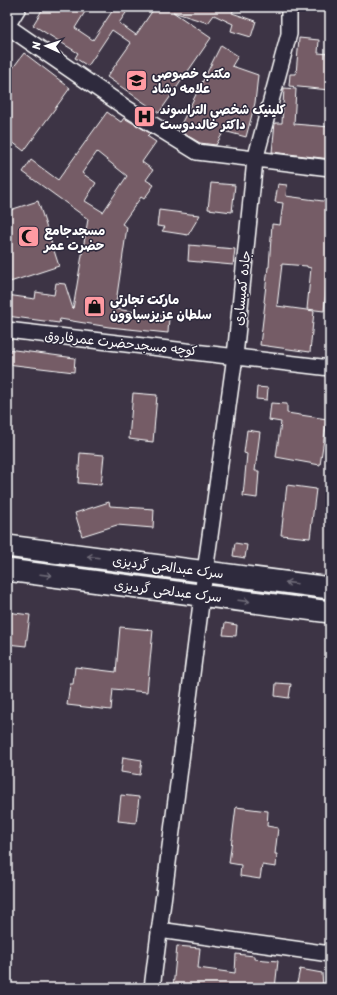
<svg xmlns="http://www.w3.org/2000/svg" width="337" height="995" viewBox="0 0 337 995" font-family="Sriracha,'Playpen Sans Arabic',sans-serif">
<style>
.building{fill:#745c66;stroke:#fff;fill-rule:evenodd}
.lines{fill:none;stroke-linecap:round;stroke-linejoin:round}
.street-casing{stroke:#fff;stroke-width:18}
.secondary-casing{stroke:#fff;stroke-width:24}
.street{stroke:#2f2a3d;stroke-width:15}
.secondary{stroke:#2f2a3d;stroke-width:21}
.oneway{stroke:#6d6a77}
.labels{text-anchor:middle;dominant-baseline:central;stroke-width:3;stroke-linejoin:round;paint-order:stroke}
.poi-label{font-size:13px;font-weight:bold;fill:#fff;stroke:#2f2a3d;text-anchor:start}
.street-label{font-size:13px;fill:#fff;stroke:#2f2a3d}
</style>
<rect width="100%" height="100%" fill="#3d3445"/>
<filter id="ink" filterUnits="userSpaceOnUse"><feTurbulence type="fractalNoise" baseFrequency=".025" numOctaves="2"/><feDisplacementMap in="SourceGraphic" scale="8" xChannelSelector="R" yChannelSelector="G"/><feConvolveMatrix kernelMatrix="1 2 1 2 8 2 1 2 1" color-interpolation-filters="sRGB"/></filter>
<g filter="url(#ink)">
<g class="building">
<polygon points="44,7 88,7 75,28 93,40 115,7 130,7 119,23 136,35 155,7 235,7 232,13 256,21 251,37 231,31 233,24 214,15 208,23 173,12 211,38 159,113 107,77 131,43 112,30 88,66 75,58 78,53 33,25"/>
<polygon points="299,38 319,40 318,53 330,54 329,90 289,86 290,74 296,74"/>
<polygon points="221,45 238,56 232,66 258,75 255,103 246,137 224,131 216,145 200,143 178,130"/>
<polygon points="24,53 70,88 24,151 7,138 7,76"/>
<polygon points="284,88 296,89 294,124 330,127 330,159 272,152 275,123 282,123"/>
<path d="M107,112L121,122L124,118L150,133L147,136L156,142L142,162L153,170L146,180L154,185L144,199L141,197L122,224L127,227L115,309L169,317L168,333L109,327L60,319L59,323L7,316V295L35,299L36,292L54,295L56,283L65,284L73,309L88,219L23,172L31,160L58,180ZM97,152L127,176L103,212L85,201L96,183L82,173Z"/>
<polygon points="211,183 235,185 232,212 208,209"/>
<polygon points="278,184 287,185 286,196 330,202 330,270 328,270 324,311 307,309 311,268 307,267 307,266 282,264 277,306 314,311 310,352 260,345 265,303 264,302 268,267 269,267 272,224 280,225 283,203 275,202"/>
<polygon points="38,201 59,266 7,283 7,211"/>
<polygon points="159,210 190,214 200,215 188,235 162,231 165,227 157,226"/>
<polygon points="189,245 235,249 233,265 188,261"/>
<polygon points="7,349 75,358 74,372 7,364"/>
<polygon points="257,387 268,388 267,400 256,399"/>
<polygon points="133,393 157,395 153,442 129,439"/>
<polygon points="271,403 287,404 287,413 327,419 320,465 276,457 281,422 269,420"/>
<polygon points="247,430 260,432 255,471 259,471 257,498 243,496 247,454 244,453"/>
<polygon points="80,453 104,455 101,485 78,483"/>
<polygon points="287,485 316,489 310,538 281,535"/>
<polygon points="109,502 110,506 154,509 153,528 117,525 82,536 75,513"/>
<polygon points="235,543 247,545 245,558 233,556"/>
<polygon points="7,612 30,615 26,646 7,644"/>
<polygon points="225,623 237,625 236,636 223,635"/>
<polygon points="120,627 153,630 147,692 113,689 111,710 67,705 70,684 73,684 75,667 116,672"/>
<polygon points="276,683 291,684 289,698 275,696"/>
<polygon points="123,757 142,760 140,775 121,772"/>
<polygon points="121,795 139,797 136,823 118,821"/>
<polygon points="236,807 268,811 267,826 278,828 275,854 277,854 276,867 262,865 260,879 240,876 241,865 229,863"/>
<polygon points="177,946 200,948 198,968 235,973 236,954 254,956 254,959 278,961 275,988 173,988"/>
<polygon points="300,969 322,973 323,988 296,988"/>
</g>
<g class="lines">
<defs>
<g id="street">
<polyline points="7,26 126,108 197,152 330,168"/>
<polyline points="7,330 330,368"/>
<polyline points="159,930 330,954"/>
<polyline points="152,988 205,572 235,356 255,160 289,34 289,7"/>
</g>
<g id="secondary">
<polyline points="7,20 15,7"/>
<polyline points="7,546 330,588"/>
<polyline points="7,570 330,612"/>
</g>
</defs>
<use href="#street" class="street-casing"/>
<use href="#secondary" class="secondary-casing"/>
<use href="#street" class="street"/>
<use href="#secondary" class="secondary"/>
</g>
<defs><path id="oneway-shaft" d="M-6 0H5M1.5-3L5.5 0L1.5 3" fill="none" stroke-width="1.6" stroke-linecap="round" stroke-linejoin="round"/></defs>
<g class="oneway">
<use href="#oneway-shaft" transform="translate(93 557) rotate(-173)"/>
<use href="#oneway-shaft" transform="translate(46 575) rotate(7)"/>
<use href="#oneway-shaft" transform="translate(291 583) rotate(-173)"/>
<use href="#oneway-shaft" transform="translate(244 601) rotate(7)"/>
</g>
</g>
<defs>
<symbol id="school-square" viewBox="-11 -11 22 22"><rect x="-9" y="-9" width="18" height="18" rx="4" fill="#ff9aa2" stroke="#2f2a3d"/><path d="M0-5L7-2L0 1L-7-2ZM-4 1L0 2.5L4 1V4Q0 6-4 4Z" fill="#111"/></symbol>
<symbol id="hospital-square" viewBox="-11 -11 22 22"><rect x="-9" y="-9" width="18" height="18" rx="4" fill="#ff9aa2" stroke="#2f2a3d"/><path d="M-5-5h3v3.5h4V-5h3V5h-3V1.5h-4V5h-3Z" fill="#111"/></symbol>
<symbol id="mosque-square" viewBox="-11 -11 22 22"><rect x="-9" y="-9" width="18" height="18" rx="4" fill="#ff9aa2" stroke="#2f2a3d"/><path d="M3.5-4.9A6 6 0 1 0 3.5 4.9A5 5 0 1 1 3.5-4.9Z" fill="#111"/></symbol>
<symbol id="shop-square" viewBox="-11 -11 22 22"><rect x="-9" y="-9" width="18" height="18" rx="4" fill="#ff9aa2" stroke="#2f2a3d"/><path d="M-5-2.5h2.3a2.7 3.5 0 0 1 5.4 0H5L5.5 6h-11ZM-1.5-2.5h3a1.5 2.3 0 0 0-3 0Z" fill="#111"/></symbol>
</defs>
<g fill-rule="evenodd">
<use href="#school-square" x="124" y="68" width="25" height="25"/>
<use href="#hospital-square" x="132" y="104" width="25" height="25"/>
<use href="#mosque-square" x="16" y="224" width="25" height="25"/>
<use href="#shop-square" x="82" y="294" width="25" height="25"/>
</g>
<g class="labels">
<g class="poi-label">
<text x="152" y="73">مکتب خصوصی<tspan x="152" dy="15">علامه رشاد</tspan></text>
<text x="160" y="109">کلینیک شخصی التراسوند<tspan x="160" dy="15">داکتر خالددوست</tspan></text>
<text x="44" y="230">مسجدجامع<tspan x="44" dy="15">حضرت عمر</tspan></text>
<text x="110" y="299">مارکت تجارتی<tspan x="110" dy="15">سلطان عزیزسباوون</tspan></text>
</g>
<g class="street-label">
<text transform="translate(242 288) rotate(-84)">جاده کمیساری</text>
<text transform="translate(121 343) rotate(6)">کوچه مسجدحضرت عمرفاروق</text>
<text transform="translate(168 567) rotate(7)">سرک عبدالحی گردیزی</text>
<text transform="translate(168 591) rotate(7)">سرک عبدلحی گردیزی</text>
</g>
</g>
<rect width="337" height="995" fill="none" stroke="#2f2a3d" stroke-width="24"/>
<rect x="12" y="12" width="313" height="971" fill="none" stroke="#fff" stroke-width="1.5" filter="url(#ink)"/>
<g transform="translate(46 46) rotate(273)" stroke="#2f2a3d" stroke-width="3" paint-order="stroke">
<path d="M0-3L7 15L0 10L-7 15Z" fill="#ffffff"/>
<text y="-6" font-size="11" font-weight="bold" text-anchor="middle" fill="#ffffff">N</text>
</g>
</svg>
